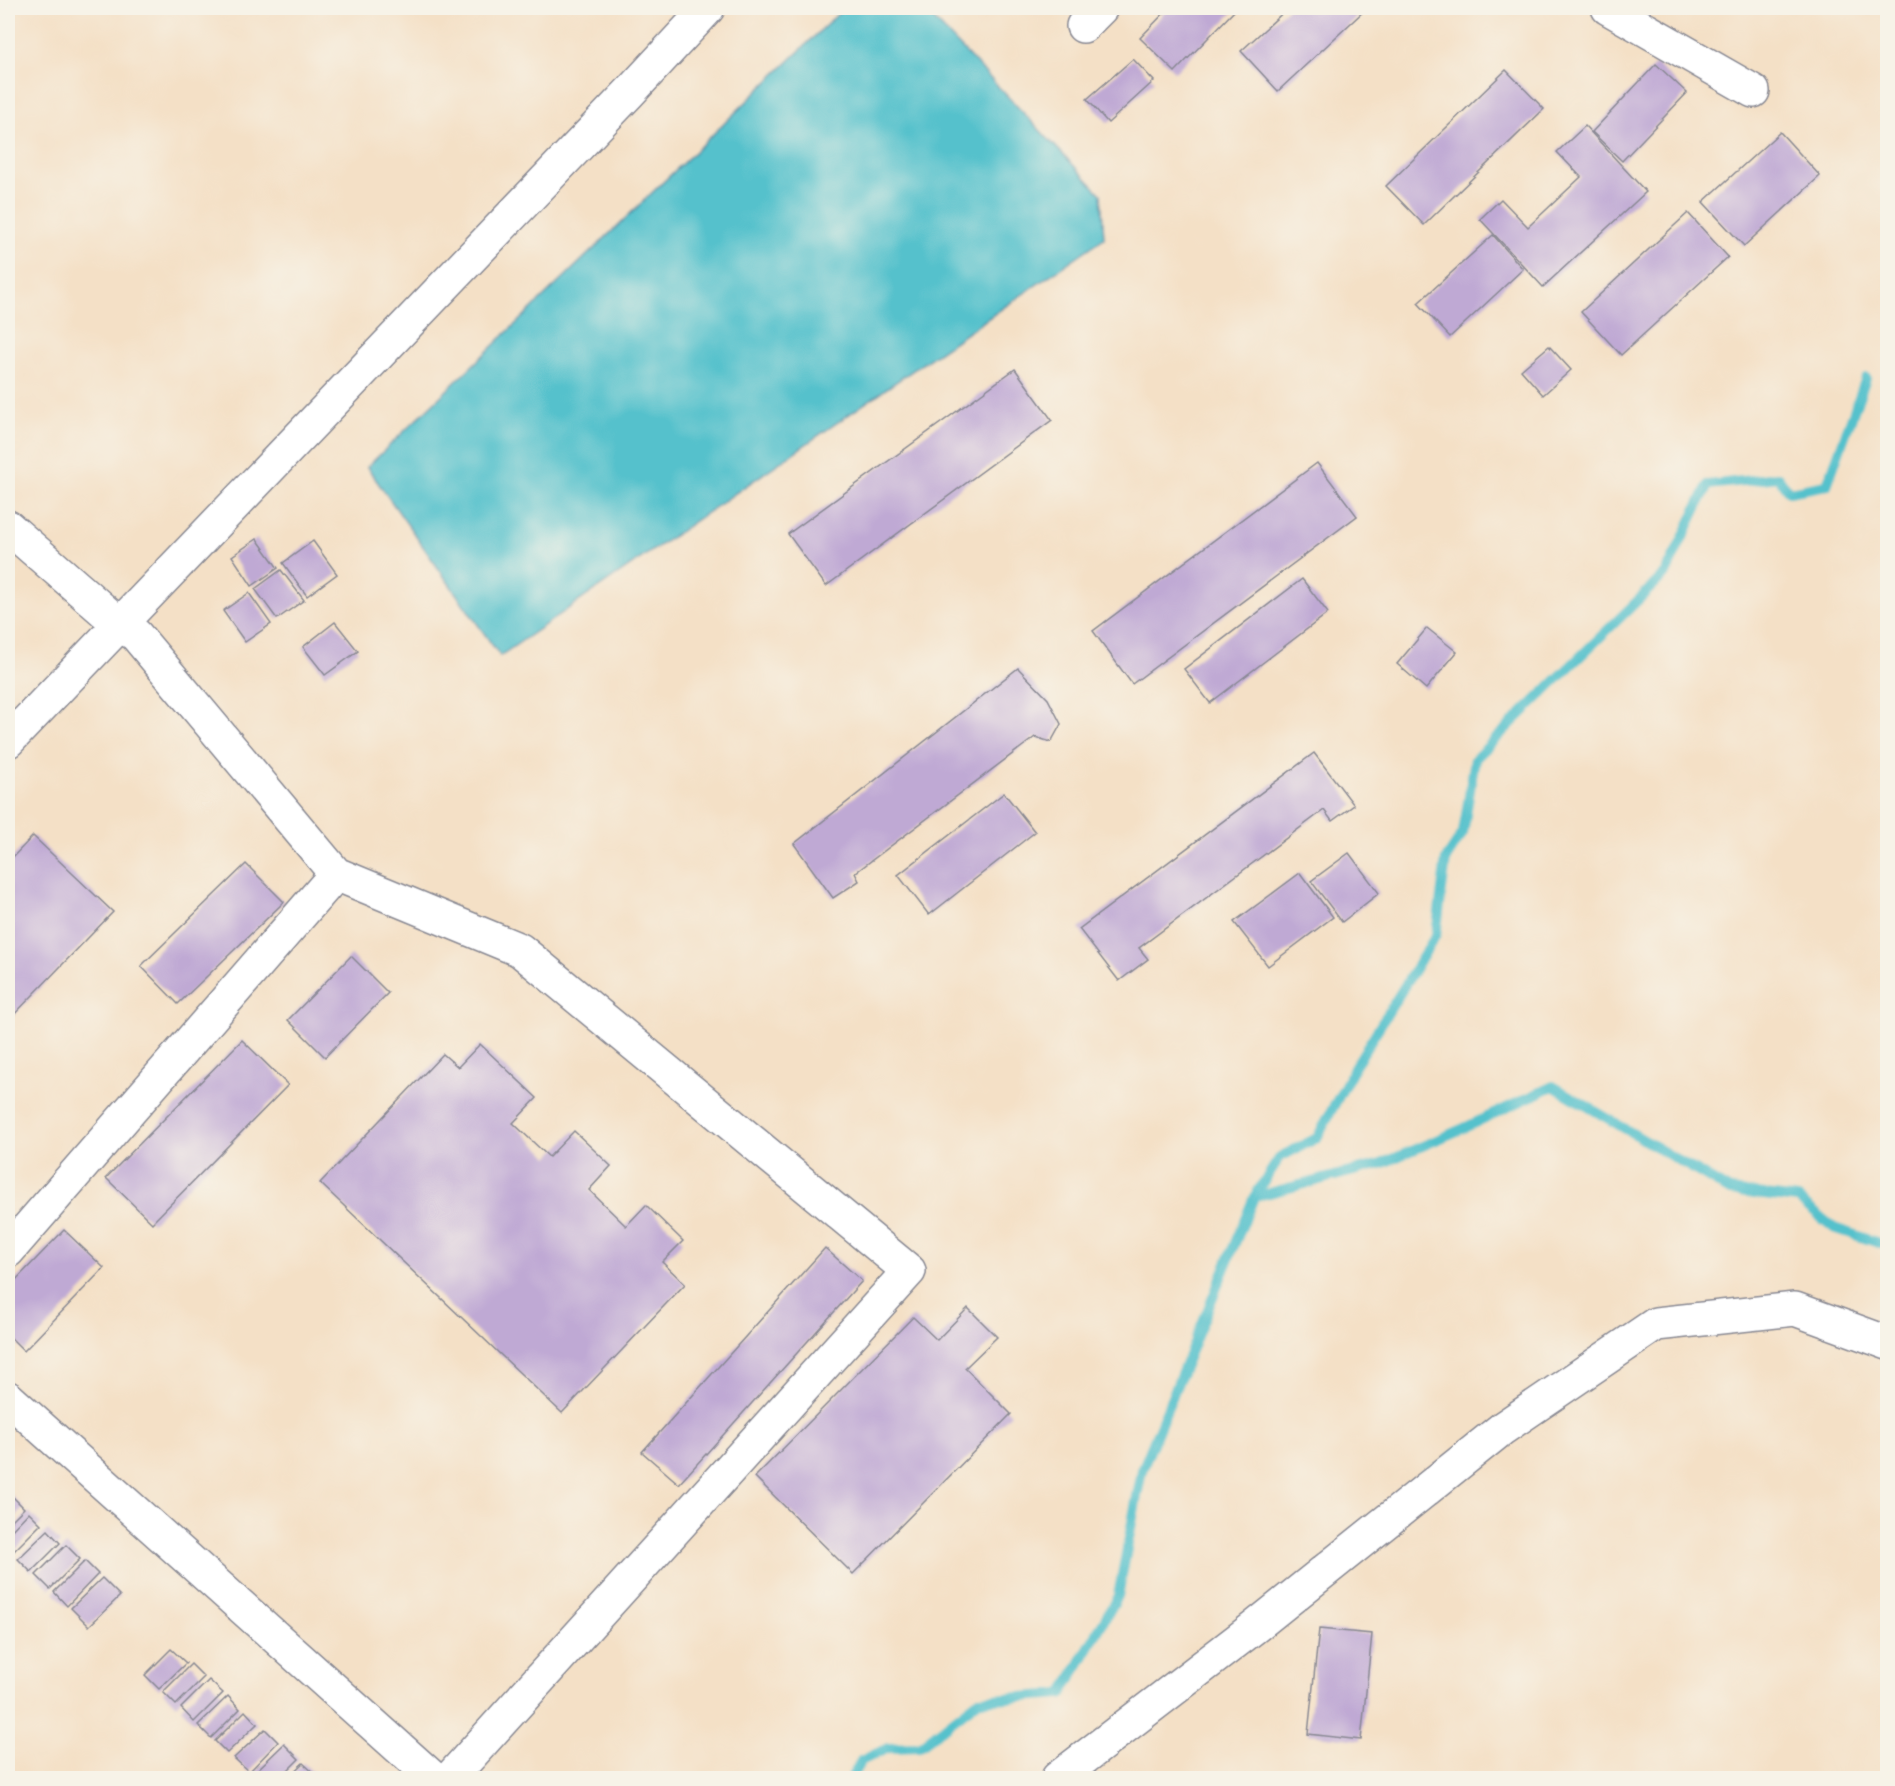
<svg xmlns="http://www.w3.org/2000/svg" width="1895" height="1786" viewBox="0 0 1895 1786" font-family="Cardo,serif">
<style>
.water{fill:#54c1cc;stroke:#387895;stroke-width:1.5}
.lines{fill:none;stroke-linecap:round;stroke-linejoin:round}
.stream{stroke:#54c1cc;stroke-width:10}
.building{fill:#bfa9d4}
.minor-casing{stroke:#888892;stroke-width:36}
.minor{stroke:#fff;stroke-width:33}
</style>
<rect width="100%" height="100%" fill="#f7f3e8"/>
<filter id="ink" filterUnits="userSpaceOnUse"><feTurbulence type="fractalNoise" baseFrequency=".0167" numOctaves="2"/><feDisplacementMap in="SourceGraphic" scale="12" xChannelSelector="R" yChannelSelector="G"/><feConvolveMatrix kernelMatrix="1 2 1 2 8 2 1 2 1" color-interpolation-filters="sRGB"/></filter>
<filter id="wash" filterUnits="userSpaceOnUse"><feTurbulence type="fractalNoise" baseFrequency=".008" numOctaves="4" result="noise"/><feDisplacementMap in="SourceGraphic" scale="24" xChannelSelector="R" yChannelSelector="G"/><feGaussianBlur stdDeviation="1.35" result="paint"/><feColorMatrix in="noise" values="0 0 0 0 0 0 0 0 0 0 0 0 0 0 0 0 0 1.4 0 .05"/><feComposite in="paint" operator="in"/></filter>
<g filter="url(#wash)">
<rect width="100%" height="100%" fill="#f4e0c6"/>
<polygon class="water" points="844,8 923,8 1101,194 1104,238 500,656 367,467"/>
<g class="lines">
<g class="stream">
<polyline points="1254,1197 1280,1157 1317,1138 1354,1068 1436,935 1446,859 1463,833 1475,759 1666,573 1708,485 1778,477 1789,492 1827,485 1866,378"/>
<polyline points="851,1778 861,1761 888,1748 919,1747 979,1700 1062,1694 1118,1596 1142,1470 1254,1197 1381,1164 1464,1128 1553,1086 1730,1191 1798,1199 1834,1228 1888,1246"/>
</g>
</g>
<g id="blocks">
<g class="building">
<polygon points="1169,8 1237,8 1175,72 1140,38"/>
<polygon points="1288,8 1367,8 1278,91 1241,51"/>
<polygon points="1133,59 1154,81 1108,123 1087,99"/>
<polygon points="1656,64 1687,93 1622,161 1592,132"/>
<polygon points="1506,70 1544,109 1424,225 1386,186"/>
<polygon points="1585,126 1646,192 1543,287 1480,219 1501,199 1528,227 1581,177 1557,152"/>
<polygon points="1780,132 1820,176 1744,246 1703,202"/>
<polygon points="1688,213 1728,257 1621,355 1581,312"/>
<polygon points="1493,235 1523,269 1450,337 1418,303"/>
<polygon points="1549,346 1571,370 1543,395 1521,370"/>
<polygon points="1015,369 1052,420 826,586 788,534"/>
<polygon points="1317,463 1357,516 1132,684 1093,631"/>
<polygon points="257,539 278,568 252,586 232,556"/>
<polygon points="313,541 337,574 307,596 283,563"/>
<polygon points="281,570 304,600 277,619 255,589"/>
<polygon points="1302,579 1328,613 1210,703 1184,669"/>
<polygon points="249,593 271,624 245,642 223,611"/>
<polygon points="335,622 358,651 325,675 303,647"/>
<polygon points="1427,628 1457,652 1426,689 1397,664"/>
<polygon points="1018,668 1048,699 1061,724 1051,742 1035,737 855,873 859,881 833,898 794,844"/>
<polygon points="1314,753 1354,805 1332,821 1324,810 1139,948 1148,959 1119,981 1079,929"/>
<polygon points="1004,793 1035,832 929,915 898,875"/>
<polygon points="33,836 113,912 8,1021 8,862"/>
<polygon points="1349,853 1379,893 1342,922 1311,881"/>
<polygon points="246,864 284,902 178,1004 141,966"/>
<polygon points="1300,873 1333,917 1268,966 1234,922"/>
<polygon points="351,956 388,993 325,1057 288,1020"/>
<polygon points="242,1040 288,1085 152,1223 106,1178"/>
<polygon points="480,1044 537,1098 513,1123 549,1157 574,1131 611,1166 589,1190 626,1226 646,1205 683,1241 662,1262 685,1284 562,1413 320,1183 443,1054 458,1067"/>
<polygon points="64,1230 104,1268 24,1351 8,1335 8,1288"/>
<polygon points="825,1248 862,1281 679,1484 642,1452"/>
<polygon points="968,1308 997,1337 965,1368 1011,1414 853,1574 755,1477 913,1317 937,1340"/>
<polygon points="11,1495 24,1508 8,1524 8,1499"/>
<polygon points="29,1512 41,1524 13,1552 8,1546 8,1534"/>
<polygon points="48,1530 60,1543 31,1572 18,1559"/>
<polygon points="66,1545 80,1559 50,1589 36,1575"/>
<polygon points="85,1561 98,1574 67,1606 54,1592"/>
<polygon points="102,1578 120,1596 89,1626 71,1608"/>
<polygon points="1319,1629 1372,1634 1361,1740 1308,1734"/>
<polygon points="171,1649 186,1663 159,1689 145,1675"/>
<polygon points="191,1664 204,1677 176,1705 163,1692"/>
<polygon points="209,1680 223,1693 194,1722 181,1708"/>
<polygon points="228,1696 240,1709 211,1738 198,1725"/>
<polygon points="245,1711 257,1724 227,1753 215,1741"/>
<polygon points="265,1729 278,1742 249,1772 234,1758"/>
<polygon points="284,1744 299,1759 280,1778 256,1778 252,1775"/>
<polygon points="303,1763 319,1778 287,1778"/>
</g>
</g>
</g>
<g filter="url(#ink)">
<use href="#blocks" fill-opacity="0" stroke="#888892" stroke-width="1.5"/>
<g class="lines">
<defs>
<g id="minor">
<polyline points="1608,8 1753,91"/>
<polyline points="1083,26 1101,8"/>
<polyline points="8,527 119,624 136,635 336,874 520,950 909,1271 450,1778"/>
<polyline points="8,741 629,93 708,8"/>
<polyline points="8,1251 336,874"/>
<polyline points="8,1398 433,1778"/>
<polyline points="1058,1778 1256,1626 1503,1428 1656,1324 1795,1309 1888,1343"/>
</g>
</defs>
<use href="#minor" class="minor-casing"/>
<use href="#minor" class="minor"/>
</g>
</g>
<rect width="1895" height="1786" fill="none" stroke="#f7f3e8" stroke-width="30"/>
</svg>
